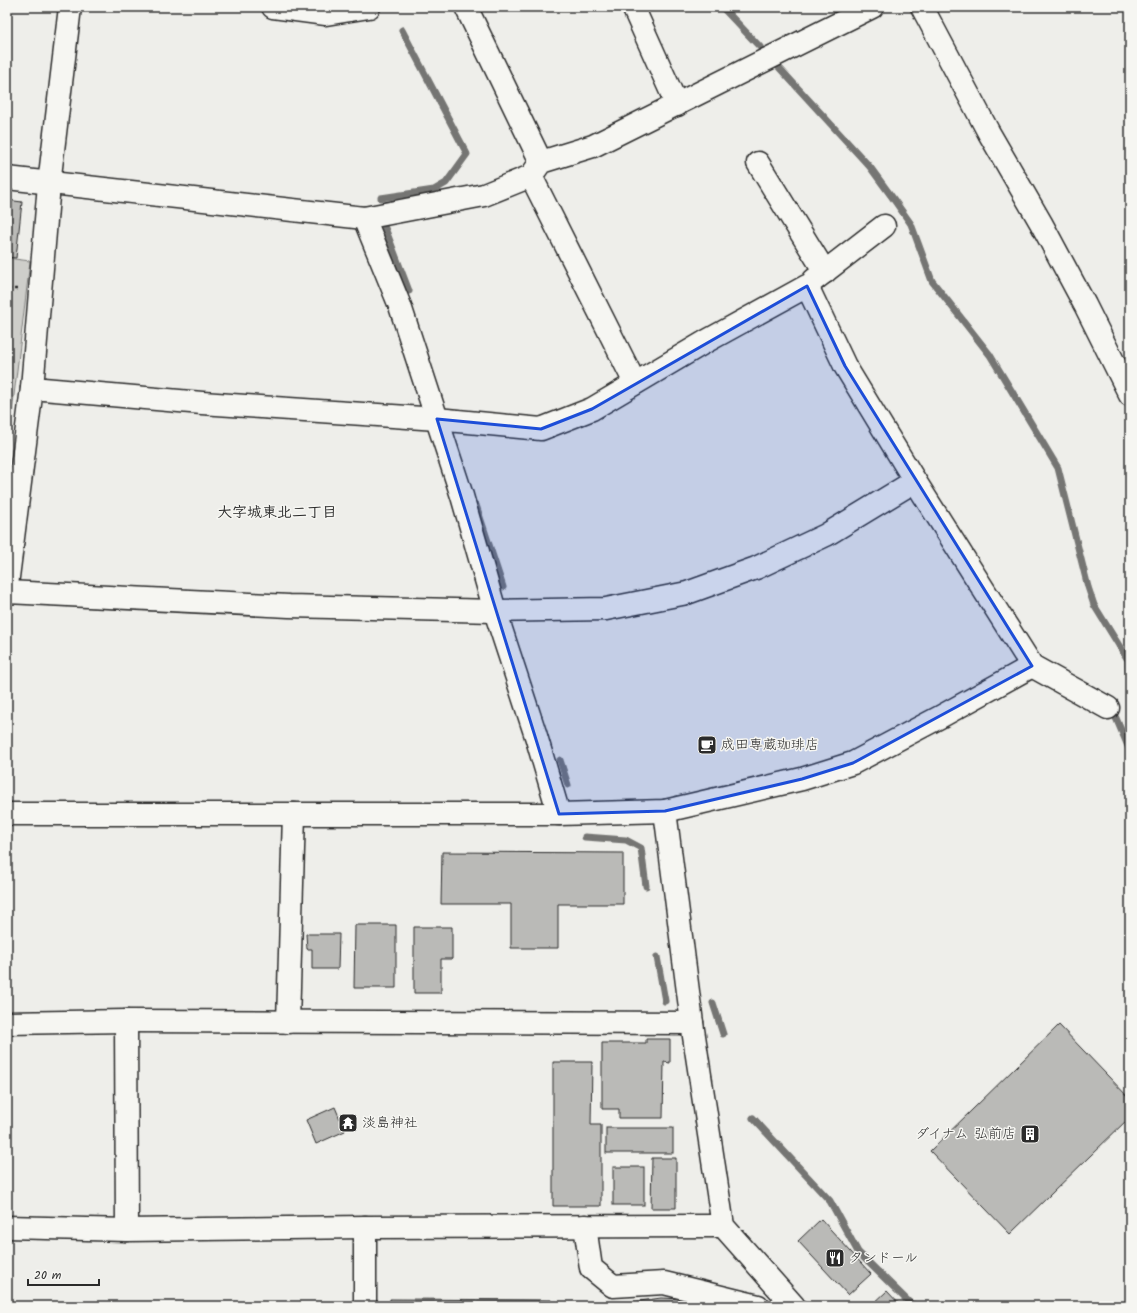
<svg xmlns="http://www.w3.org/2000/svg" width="1137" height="1313" viewBox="0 0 1137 1313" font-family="Kalam,'Klee One',sans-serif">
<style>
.green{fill:#cececa;stroke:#7c7c7a}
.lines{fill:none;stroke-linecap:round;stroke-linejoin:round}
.stream{stroke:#757573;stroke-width:7}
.building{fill:#babab7;stroke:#2b2b2b}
.minor-casing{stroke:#2b2b2b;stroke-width:25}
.path{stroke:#2b2b2b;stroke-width:2.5;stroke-dasharray:4 3;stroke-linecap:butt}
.minor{stroke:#f6f6f2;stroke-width:22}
.marked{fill:#1d4ed8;fill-opacity:0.2;stroke:#1d4ed8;stroke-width:3;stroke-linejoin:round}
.labels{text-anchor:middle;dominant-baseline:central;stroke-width:3;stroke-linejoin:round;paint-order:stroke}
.poi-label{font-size:14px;fill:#2b2b2b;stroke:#f6f6f2;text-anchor:start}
.neighbourhood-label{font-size:15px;font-weight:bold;fill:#2b2b2b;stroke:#f6f6f2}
</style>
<rect width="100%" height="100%" fill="#eeeeea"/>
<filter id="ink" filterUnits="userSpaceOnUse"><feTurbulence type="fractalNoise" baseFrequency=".025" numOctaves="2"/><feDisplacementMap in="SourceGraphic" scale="8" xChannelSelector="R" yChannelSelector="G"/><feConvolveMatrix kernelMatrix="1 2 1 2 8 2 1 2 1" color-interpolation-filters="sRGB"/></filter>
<g filter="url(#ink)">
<polygon class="green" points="7,258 30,261 7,454"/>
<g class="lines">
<g class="stream">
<polyline points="722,7 760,47"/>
<polyline points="774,62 870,167 892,197 911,224 932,281 990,355 1058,468 1088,587 1094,605 1128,660 1129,684"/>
<polyline points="381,198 434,190 446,183 467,154 402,30"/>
<polyline points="385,228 409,291"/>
<polyline points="476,505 503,587"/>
<polyline points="1116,718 1130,751"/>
<polyline points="560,760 568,785"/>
<polyline points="585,837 626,840 641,848 646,886"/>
<polyline points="657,957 665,1001"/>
<polyline points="713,1003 723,1034"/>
<polyline points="753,1118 830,1201 858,1252 911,1304 917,1306"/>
</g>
</g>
<g class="building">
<polygon points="7,200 22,202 16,258 7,257"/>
<polygon points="442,852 623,853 623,904 558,904 558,948 511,948 511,904 441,904"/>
<polygon points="355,925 396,925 396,988 354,988"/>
<polygon points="414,927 452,927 452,959 441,959 441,993 414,993"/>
<polygon points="306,934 339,934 338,969 312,969 312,949 307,949"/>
<polygon points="1059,1025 1130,1099 1130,1117 1010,1234 930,1151"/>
<polygon points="646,1039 670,1039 670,1063 664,1062 663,1118 619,1118 619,1109 602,1109 602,1043 646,1043"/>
<polygon points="553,1062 592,1062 591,1125 601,1125 601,1206 553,1206"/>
<polygon points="335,1107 345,1131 316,1144 306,1120"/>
<rect x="606" y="1128" width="67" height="25"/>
<polygon points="652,1158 676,1158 676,1208 651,1208"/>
<rect x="613" y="1167" width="31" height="38"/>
<polygon points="821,1219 871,1274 848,1295 798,1241"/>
<polygon points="887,1291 901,1306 871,1306"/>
<polygon points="661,1298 704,1300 722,1306 605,1306"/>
<polygon points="390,1299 551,1300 551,1306 390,1306"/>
</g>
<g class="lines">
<defs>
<g id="minor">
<polyline points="273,7 326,14 369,7"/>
<polyline points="466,7 541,162"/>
<polyline points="633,7 677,105"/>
<polyline points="922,7 989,133 1041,223 1085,305 1130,395"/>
<polyline points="758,163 825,272"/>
<polyline points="531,176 635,383"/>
<polyline points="7,178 364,218 484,195 531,176 541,162 593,146 872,7"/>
<polyline points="364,218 400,306 462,496 495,611 536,736 559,814"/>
<polyline points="814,280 884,226"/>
<polyline points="32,388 202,403 437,419 541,429 592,409 705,342 807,286 845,366 915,481 1032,666 1108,708"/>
<polyline points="7,585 32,388 49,184 70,7"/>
<polyline points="7,592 289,606 495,611 606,609 687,593 756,568 826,535 915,481"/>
<polyline points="665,811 692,1023 723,1226 794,1306"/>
<polyline points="7,814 559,814 665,811 802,779 853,763 940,717 1032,666"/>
<polyline points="126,1021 127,1230"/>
<polyline points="288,1022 294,814"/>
<polyline points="7,1023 126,1021 692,1023"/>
<polyline points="585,1226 591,1268 613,1286 664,1283 758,1306"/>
<polyline points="7,1227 127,1230 365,1227"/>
<polyline points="365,1306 365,1227 723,1226"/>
</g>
</defs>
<use href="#minor" class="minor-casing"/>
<polyline class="path" points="7,289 18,289"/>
<use href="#minor" class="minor"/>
</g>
</g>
<path class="marked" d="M807,286L845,366L1032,666L853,763L802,779L665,811L559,814L437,419L541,429L592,409Z"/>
<defs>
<symbol id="cafe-square" viewBox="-11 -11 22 22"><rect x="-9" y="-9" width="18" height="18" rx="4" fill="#2b2b2b" stroke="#f6f6f2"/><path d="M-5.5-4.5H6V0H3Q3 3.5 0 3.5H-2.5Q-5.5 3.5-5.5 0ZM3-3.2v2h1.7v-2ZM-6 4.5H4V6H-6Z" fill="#fff"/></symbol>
<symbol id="temple-square" viewBox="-11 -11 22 22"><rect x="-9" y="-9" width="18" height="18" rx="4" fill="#2b2b2b" stroke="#f6f6f2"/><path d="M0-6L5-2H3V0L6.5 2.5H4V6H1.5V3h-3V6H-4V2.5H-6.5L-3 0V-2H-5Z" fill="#fff"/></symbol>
<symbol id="building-square" viewBox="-11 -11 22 22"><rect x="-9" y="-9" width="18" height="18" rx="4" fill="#2b2b2b" stroke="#f6f6f2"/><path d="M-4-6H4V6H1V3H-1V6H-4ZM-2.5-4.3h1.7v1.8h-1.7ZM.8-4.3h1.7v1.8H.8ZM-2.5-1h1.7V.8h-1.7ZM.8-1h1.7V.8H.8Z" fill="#fff"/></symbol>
<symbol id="restaurant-square" viewBox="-11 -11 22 22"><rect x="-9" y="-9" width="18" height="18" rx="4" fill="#2b2b2b" stroke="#f6f6f2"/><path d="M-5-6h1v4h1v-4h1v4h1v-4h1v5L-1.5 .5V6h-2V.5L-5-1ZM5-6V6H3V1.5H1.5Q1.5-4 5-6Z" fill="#fff"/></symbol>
</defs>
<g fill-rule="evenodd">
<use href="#cafe-square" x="696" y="734" width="22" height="22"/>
<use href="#temple-square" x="337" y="1112" width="22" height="22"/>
<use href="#building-square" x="1019" y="1123" width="22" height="22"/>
<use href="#restaurant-square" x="824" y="1247" width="22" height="22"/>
</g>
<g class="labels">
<g class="poi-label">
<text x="721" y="745">成田専蔵珈琲店</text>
<text x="362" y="1123">淡島神社</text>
<text x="1016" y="1134" text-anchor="end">ダイナム 弘前店</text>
<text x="849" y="1258">タンドール</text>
</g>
<g class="neighbourhood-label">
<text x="277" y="513">大字城東北二丁目</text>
</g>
</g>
<rect width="1137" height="1313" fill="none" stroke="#f6f6f2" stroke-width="24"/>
<rect x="12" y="12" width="1113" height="1289" fill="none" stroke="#2b2b2b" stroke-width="1.5" filter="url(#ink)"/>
<path d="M28 1279v6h71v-6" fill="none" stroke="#2b2b2b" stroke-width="2"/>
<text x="34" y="1279" font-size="12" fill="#2b2b2b" stroke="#f6f6f2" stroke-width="3" paint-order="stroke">20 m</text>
</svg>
